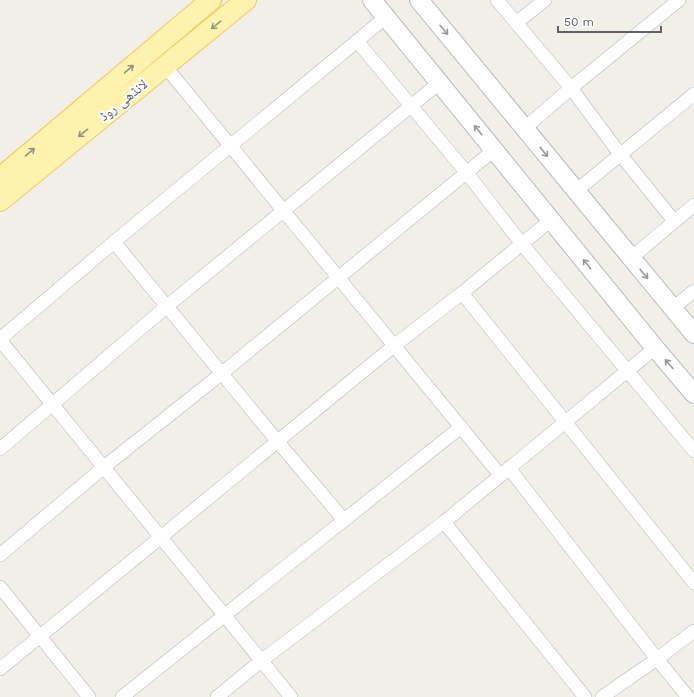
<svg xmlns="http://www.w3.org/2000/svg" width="694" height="697" viewBox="0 0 694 697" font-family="'Work Sans','Noto Naskh Arabic',sans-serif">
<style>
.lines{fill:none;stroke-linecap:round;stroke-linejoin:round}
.street-casing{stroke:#b5b8bc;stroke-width:14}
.secondary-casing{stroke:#b6babf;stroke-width:20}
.primary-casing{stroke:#f2c960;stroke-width:22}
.street{stroke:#fff;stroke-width:13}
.secondary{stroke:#fff;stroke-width:18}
.primary{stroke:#fff2af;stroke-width:20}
.oneway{stroke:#979581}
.oneway2{stroke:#979a9d}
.labels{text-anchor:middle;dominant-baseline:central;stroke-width:4;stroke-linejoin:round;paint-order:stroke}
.street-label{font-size:14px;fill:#5f6368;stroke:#fff}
</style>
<rect width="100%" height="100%" fill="#f1efe8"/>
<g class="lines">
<defs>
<g id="street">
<polyline points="497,0 571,88 620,154 674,221"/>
<polyline points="516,23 545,0"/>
<polyline points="357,41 466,172 522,244 694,451"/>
<polyline points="165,66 500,475"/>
<polyline points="525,128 571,88 679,0"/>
<polyline points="576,191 694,94"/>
<polyline points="114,242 278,442 344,520"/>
<polyline points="631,258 694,205"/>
<polyline points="462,293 694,583"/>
<polyline points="673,308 694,291"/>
<polyline points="0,339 114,242 386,17"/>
<polyline points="0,340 291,697"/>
<polyline points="0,449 166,307 439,83"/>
<polyline points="509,468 657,659 688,697"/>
<polyline points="444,522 585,697"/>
<polyline points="0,555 104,467 221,374 494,150"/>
<polyline points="0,587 89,697"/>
<polyline points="0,669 395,345 462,293 551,220"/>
<polyline points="122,697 461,427"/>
<polyline points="217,697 261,661 444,522 655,348"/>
<polyline points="602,697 657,659 694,631"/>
</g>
<g id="secondary">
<polyline points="372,0 655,348 694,394"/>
<polyline points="419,0 694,334"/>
</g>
<g id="primary">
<polyline points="0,178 211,0"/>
<polyline points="0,201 246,0"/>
</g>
</defs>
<use href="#street" class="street-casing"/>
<use href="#secondary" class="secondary-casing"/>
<use href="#primary" class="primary-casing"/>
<use href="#street" class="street"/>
<use href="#secondary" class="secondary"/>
<use href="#primary" class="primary"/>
</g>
<defs><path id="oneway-shaft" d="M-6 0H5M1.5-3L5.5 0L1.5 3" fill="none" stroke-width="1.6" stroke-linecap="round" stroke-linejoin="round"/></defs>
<g class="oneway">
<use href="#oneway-shaft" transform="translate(216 25) rotate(141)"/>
<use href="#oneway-shaft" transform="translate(129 69) rotate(-40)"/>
<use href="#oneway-shaft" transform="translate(83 133) rotate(141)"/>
<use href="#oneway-shaft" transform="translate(30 152) rotate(-40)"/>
</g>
<g class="oneway2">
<use href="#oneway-shaft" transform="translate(444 30) rotate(50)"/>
<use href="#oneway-shaft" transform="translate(478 130) rotate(-129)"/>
<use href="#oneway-shaft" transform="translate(544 152) rotate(51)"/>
<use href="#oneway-shaft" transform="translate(587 264) rotate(-129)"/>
<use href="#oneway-shaft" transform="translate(644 274) rotate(50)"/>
<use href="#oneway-shaft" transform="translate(669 364) rotate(-131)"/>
</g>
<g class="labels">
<g class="street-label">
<text transform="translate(123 100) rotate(-39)">لانڈھی روڈ</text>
</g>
</g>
<path d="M558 26v6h103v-6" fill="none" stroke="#5f6368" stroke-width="2"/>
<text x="564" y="26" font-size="12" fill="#5f6368" stroke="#ffffff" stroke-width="3" paint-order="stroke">50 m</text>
</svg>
